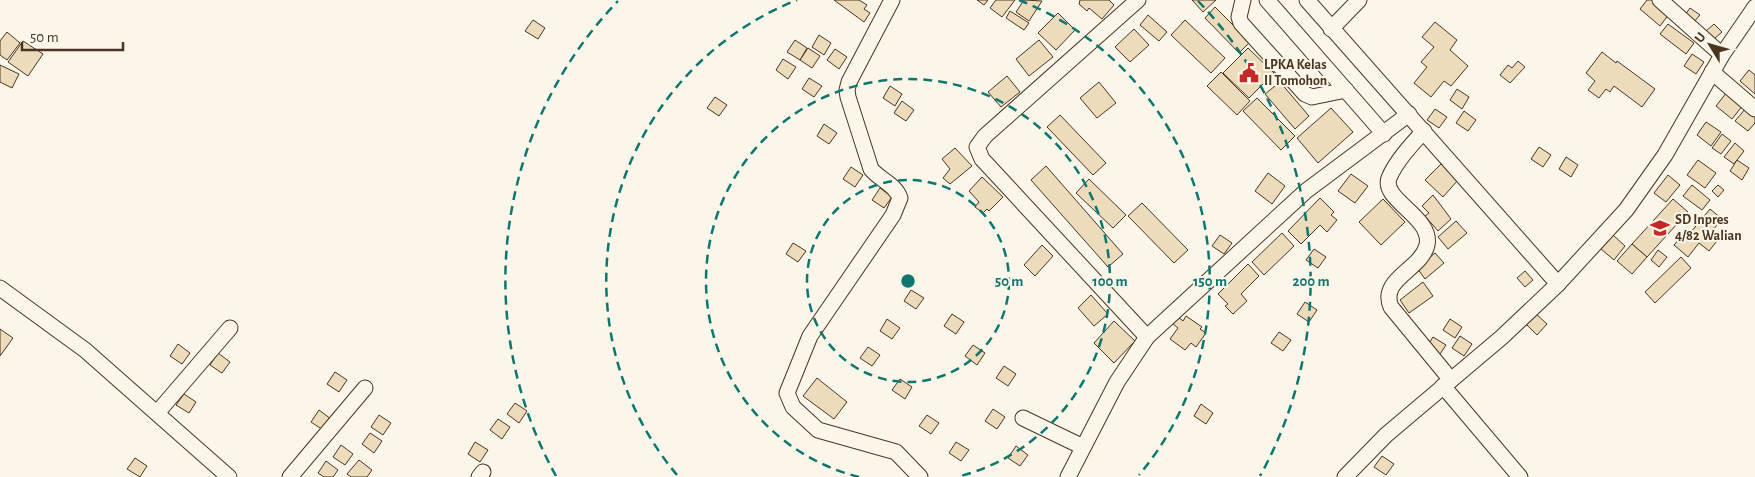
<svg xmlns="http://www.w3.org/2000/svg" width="1755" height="477" viewBox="0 0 1755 477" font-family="'Alegreya Sans',sans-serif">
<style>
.building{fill:#ecdcbc;stroke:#4a3520}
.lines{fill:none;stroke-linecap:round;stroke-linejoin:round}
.minor-casing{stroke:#4a3520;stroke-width:17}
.minor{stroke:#fbf6e9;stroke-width:15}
.ring{fill:none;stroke:#0f766e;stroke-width:2.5;stroke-dasharray:9 6}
.labels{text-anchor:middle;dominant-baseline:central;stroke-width:4;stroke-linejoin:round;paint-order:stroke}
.poi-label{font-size:14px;font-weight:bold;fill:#4a3520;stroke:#fbf6e9;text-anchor:start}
.centre{fill:#0f766e;stroke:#fbf6e9;stroke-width:2.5}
.ring-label{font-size:15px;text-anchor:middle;font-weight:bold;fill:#0f766e;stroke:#fbf6e9;stroke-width:4;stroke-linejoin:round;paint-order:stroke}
</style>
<rect width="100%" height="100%" fill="#fbf6e9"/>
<g class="building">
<polygon points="834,0 859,0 867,5 864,9 870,13 864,22"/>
<polygon points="977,0 988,0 984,5"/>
<polygon points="996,0 1015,0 1002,17 990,8"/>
<polygon points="1024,0 1042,1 1029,21 1016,12"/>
<polygon points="1080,0 1109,0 1114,5 1102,19 1089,8 1087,11 1079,4"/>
<polygon points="1192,0 1216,0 1203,12"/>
<polygon points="1647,0 1652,0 1669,14 1660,26 1640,9"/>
<polygon points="1215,7 1250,42 1239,53 1205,18"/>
<polygon points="1690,8 1700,15 1694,22 1685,15"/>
<polygon points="1010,11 1029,23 1024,30 1006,18"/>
<polygon points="1058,13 1075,30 1056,50 1038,33"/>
<polygon points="1148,15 1167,32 1159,41 1140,25"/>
<polygon points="533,20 545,28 538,39 525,31"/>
<polygon points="1185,20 1225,58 1211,73 1171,35"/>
<polygon points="1435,22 1457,40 1450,50 1468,66 1451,86 1444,81 1431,97 1414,83 1427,67 1421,62 1434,47 1422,37"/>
<polygon points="1668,24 1694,43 1686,54 1660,34"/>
<polygon points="1714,24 1722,32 1714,39 1706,31"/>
<polygon points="1134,29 1149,45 1130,62 1115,47"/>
<polygon points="7,32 20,43 7,60 0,55 0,41"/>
<polygon points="819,35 831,43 824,55 812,47"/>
<polygon points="795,40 807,48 800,60 787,52"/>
<polygon points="1039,40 1053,57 1029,76 1016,59"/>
<polygon points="23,41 43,54 28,76 8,62"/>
<polygon points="808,48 820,56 812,68 800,60"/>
<polygon points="1248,48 1274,73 1249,98 1223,73"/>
<polygon points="835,49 847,57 839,69 827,60"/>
<polygon points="1602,52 1616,63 1617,61 1655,89 1642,107 1614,86 1610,92 1606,89 1599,98 1588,90 1595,81 1586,73"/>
<polygon points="1692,54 1704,62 1696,74 1684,66"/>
<polygon points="783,59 796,67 788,79 776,70"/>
<polygon points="1518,61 1525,67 1510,83 1500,75 1508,65 1512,68"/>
<polygon points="0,65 19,74 12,88 0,82"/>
<polygon points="1749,70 1755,75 1755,94 1740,81"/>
<polygon points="1221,72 1250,101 1237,115 1207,86"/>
<polygon points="1007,76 1020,92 1001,107 988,92"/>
<polygon points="809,78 822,86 814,97 802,89"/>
<polygon points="1099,82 1116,103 1097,118 1080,98"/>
<polygon points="1280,82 1309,116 1295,129 1265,94"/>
<polygon points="890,86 902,94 895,106 883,98"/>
<polygon points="1457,89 1469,97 1462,109 1450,100"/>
<polygon points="1727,92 1743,105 1732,119 1716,106"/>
<polygon points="715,97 727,105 719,116 707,108"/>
<polygon points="1257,98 1295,136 1281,150 1243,111"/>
<polygon points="902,101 914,110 906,121 894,113"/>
<polygon points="1747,107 1755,113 1755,123 1748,131 1735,121"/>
<polygon points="1331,108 1353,132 1318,163 1297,138"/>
<polygon points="1435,109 1447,117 1439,128 1427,120"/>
<polygon points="1464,111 1476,120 1468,131 1456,123"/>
<polygon points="1060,115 1106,163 1093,175 1047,127"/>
<polygon points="1706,122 1721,132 1711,146 1697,135"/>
<polygon points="824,124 837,133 829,144 817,136"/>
<polygon points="1722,134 1731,141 1721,154 1712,148"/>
<polygon points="1735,143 1744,151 1734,164 1724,157"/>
<polygon points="1539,147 1551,155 1543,167 1531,159"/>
<polygon points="955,148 972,166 950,184 943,178 950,169 942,159"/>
<polygon points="1566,157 1578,165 1571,177 1559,169"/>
<polygon points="1698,160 1716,173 1705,188 1687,175"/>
<polygon points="1737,160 1749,168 1742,180 1730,171"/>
<polygon points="1441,164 1458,180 1443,197 1425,180"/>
<polygon points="1046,166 1123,254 1108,267 1031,180"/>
<polygon points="851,167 863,175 855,187 843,179"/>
<polygon points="1268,173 1285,186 1272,204 1255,191"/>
<polygon points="1351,174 1368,186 1355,203 1338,191"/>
<polygon points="1668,175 1680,185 1666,202 1654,193"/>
<polygon points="982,177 1003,197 989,211 987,209 983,213 975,207 979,202 969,191"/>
<polygon points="1089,179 1126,215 1113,228 1076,193"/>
<polygon points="1692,185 1710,200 1702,210 1683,196"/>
<polygon points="1718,185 1724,190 1718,197 1712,191"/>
<polygon points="880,188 892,197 884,208 872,200"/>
<polygon points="1433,195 1451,219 1438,231 1425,216 1429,213 1422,206"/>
<polygon points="1320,198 1334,212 1331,215 1337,220 1327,232 1320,225 1301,244 1288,231"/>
<polygon points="1383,199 1405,222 1381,245 1359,222"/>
<polygon points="1673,199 1688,212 1647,257 1632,244"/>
<polygon points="1142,203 1188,250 1174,263 1128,216"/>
<polygon points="1710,209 1722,219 1713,230 1721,236 1709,251 1699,243 1688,257 1674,245 1688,229 1691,232"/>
<polygon points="1456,221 1467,233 1448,249 1438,237"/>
<polygon points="1282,233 1294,246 1264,275 1252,262"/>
<polygon points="1220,235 1232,243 1224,254 1212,246"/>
<polygon points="1613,235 1625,246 1614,260 1601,249"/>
<polygon points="793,243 806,251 798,262 786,254"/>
<polygon points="1632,244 1647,257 1632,274 1617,261"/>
<polygon points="1042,245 1053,256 1035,276 1024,265"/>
<polygon points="1314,249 1326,257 1318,268 1306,260"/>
<polygon points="1658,250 1667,257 1659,267 1651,260"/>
<polygon points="1435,253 1444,263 1425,279 1417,268"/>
<polygon points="1681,257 1691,268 1655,303 1645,292"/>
<polygon points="1248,264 1259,276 1241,294 1247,301 1233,314 1225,306 1228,304 1218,294"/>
<polygon points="1525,271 1533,280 1525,287 1517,278"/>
<polygon points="1423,282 1433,296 1409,313 1400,300"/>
<polygon points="911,290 924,298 916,309 904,301"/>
<polygon points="1091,295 1108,314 1094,326 1078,308"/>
<polygon points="1305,302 1317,310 1309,322 1297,314"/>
<polygon points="1534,312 1547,324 1537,335 1524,322"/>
<polygon points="952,314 964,322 956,334 944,326"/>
<polygon points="1177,316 1183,321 1186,316 1202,327 1200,329 1206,333 1196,347 1191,343 1185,350 1170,339 1178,328 1172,323"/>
<polygon points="887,319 900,328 892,339 880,331"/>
<polygon points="1450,319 1462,327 1455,338 1443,330"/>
<polygon points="1114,321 1135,341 1114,363 1094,343"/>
<polygon points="0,329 13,338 0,356"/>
<polygon points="1279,332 1291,340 1283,351 1271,343"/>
<polygon points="1460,336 1472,344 1464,356 1452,348"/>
<polygon points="1433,337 1446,345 1438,357 1426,348"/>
<polygon points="178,344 190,353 182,364 170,356"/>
<polygon points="973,345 985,353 977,365 965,356"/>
<polygon points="868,347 880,355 872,366 860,358"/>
<polygon points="218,353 230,362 222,373 210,365"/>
<polygon points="1004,366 1016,374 1008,386 996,378"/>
<polygon points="335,372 347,380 339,392 327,384"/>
<polygon points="817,378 847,402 834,419 803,396"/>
<polygon points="900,379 912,387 905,399 892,390"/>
<polygon points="184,394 196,402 189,413 176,405"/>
<polygon points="515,403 527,411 519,423 507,414"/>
<polygon points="1201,404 1213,413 1206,424 1194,416"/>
<polygon points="993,409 1005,417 997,429 985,421"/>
<polygon points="319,410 331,419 323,430 311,422"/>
<polygon points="379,415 391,423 383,435 371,427"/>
<polygon points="927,415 939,423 931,434 919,426"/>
<polygon points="498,419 510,427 502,439 490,430"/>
<polygon points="370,433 382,441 374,453 362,444"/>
<polygon points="475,442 488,450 480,462 468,454"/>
<polygon points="956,442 969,450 961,461 949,453"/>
<polygon points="341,445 353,454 345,465 333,457"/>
<polygon points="1016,446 1028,455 1020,466 1008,458"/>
<polygon points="1382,456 1394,464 1386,475 1374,467"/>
<polygon points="135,458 147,466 140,477 127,469"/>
<polygon points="359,460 372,470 367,477 351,477 347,474"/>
<polygon points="326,461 338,470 333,477 324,477 318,473"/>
</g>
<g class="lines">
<defs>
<g id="minor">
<path d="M892,0L849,82L847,90L848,97L871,169C880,180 895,184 900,198L893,215L810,336L787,393L793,407L818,430L896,452L920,477"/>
<polyline points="1138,0 985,136 977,147 982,159 1147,337"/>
<polyline points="1243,0 1239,17 1241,23 1305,94 1312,97 1346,90"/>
<polyline points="1267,0 1384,134"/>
<polyline points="1307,0 1558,284"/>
<polyline points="1660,0 1722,55"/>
<polyline points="1331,29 1359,0"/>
<polyline points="1712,72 1755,109"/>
<path d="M1424,131C1412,144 1396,161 1389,178C1381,200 1433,217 1427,245C1421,270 1379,279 1391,307L1451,380"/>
<polyline points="0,288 85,350 229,477"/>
<polyline points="1443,386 1520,477"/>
<polyline points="157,413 230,328"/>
<polyline points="1023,418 1083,447"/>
<polyline points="290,477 365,388"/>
<polyline points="479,477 483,472"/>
<polyline points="1068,477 1117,382 1147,337 1306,191 1409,114"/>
<polyline points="1345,477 1386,435 1502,337 1558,284 1626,210 1665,155 1722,55 1755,7"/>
</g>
</defs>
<use href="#minor" class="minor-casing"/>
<use href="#minor" class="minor"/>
</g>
<g class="ring">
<circle cx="908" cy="281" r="101"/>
<path d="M859 477A202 202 0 1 1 957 477"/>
<path d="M677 475A302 302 0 0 1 797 0M1019 0A302 302 0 0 1 1139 475"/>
<path d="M556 476A403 403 0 0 1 618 1M1198 1A403 403 0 0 1 1260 476"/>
</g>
<defs>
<symbol id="civic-bare" viewBox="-9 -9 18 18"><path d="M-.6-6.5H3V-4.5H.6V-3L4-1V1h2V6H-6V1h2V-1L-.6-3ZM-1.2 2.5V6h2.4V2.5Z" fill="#c62828" stroke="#fbf6e9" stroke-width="2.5" paint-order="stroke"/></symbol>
<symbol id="school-bare" viewBox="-9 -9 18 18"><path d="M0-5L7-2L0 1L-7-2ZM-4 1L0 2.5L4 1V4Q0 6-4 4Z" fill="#c62828" stroke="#fbf6e9" stroke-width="2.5" paint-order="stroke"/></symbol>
</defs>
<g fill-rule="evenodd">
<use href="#civic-bare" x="1235" y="59" width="28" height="28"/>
<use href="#school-bare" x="1646" y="214" width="28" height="28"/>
</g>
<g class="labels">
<g class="poi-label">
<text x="1264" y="65">LPKA Kelas<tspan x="1264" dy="16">II Tomohon</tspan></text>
<text x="1675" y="220">SD Inpres<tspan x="1675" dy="16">4/82 Walian</tspan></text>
</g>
</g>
<circle cx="908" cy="281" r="8" class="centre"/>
<g class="ring-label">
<text x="1009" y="286">50 m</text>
<text x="1110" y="286">100 m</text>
<text x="1210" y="286">150 m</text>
<text x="1311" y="286">200 m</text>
</g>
<g transform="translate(1710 45) rotate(307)" stroke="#fbf6e9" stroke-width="4" paint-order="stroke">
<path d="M0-4L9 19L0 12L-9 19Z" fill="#4a3520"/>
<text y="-8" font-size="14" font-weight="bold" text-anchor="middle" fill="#4a3520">U</text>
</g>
<path d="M22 42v8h101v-8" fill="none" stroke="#4a3520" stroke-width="2.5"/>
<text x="30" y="42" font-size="15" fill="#4a3520" stroke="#fbf6e9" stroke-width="4" paint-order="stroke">50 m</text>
</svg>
